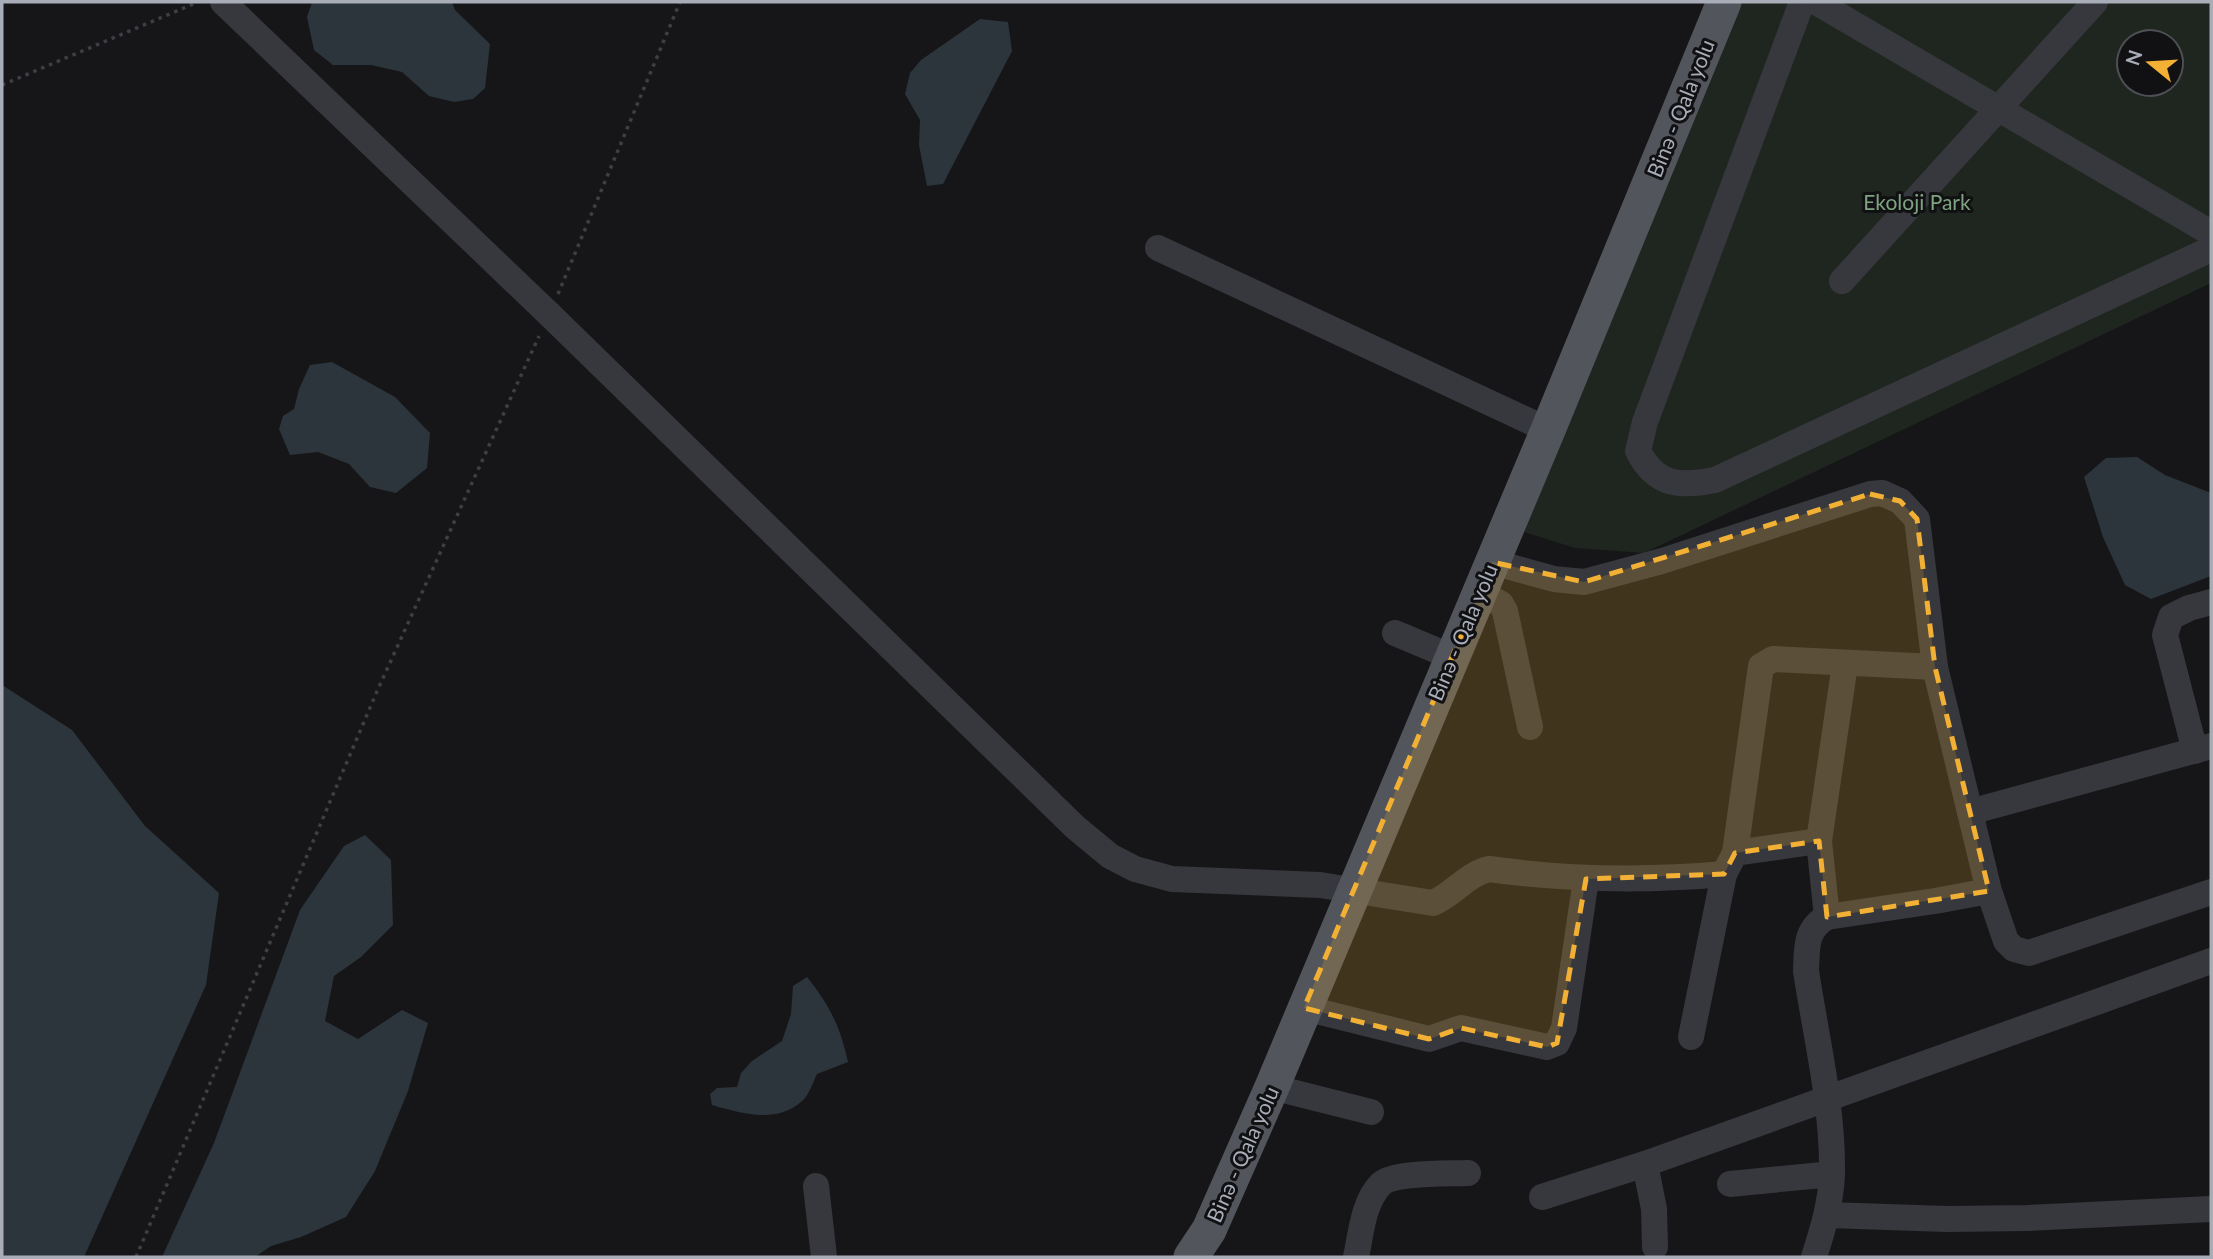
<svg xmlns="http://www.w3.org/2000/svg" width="2213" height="1259" viewBox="0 0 2213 1259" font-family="Lato,sans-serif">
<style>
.green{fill:#1e261f;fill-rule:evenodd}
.water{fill:#2c353c}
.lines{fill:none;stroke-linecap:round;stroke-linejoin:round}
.path{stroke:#3d3f44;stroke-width:3.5;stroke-dasharray:3.5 5;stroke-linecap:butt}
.minor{stroke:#37383d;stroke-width:26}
.major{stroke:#53555c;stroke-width:35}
.marked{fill:#f2b134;fill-opacity:0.2;stroke:#f2b134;stroke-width:5;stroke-dasharray:14 9;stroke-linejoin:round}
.labels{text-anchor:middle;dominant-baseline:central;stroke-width:6;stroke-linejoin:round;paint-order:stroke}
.street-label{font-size:21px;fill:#a8adb8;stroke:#111113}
.park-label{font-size:21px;fill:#7fa381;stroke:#111113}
</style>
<rect width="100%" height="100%" fill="#161618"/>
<path class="green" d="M1740,2H2211V283L1644,553L1575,548L1521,531ZM2129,42H2171V84H2129Z"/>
<g class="water">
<polygon points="312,2 452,2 455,10 490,44 485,88 473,99 454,102 429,96 402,72 371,65 333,65 314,50 307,17"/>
<polygon points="980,19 1008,22 1012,51 943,184 927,186 919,145 920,120 905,94 910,73 921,60"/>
<polygon points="332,362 395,397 430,433 427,468 396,493 370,487 349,464 318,452 290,455 279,429 283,416 294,409 299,389 310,365"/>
<polygon points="2137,457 2165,475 2211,493 2211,576 2151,599 2125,585 2103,537 2084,477 2106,458"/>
<polygon points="2,685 72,730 145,826 219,893 206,985 84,1257 2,1257"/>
<polygon points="365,835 391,860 393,925 361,957 334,976 325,1021 358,1039 402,1010 428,1023 408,1091 375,1171 346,1217 301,1237 271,1246 255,1257 162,1257 214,1143 300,910 344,846"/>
<path d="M807,977C830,1006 840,1026 848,1062L817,1074C813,1082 809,1096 801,1102C776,1124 740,1113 712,1105L710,1094L717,1088L737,1087L741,1073L752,1061L782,1041L791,1014L793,986Z"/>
</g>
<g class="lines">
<g class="path">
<polyline points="2,85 198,2"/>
<polyline points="558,294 680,2"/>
<polyline points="136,1257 378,689 539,336"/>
</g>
<g class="minor">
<path d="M223,2L549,314L1075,827L1110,856L1135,869L1172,879L1320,885L1433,903C1454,894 1467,874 1489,869C1568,880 1645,881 1724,874L1735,853L1819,841"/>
<path d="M1802,2L1645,422L1638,451C1656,486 1680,487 1715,480L2211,249"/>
<polyline points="1816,2 2211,233"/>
<polyline points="1158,248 1548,430"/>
<polyline points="1842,281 2095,2"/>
<polyline points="1492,562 1554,579 1584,582 1662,561 1870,494 1882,493 1900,501 1917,519 1935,667 1989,891 2006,941 2014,949 2029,953 2211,892"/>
<polyline points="1479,592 1501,604 1505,611 1530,727"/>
<polyline points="1395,633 1452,657"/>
<polyline points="2195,751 2165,635 2171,617 2189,608 2211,602"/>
<polyline points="1970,812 2211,746"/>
<polyline points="1735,853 1761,666 1773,659 1935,667"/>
<polyline points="1827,917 1935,901 1989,891"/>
<polyline points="1304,1008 1429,1039 1461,1028 1547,1047 1557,1043 1564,1028 1586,879"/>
<polyline points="1691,1037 1724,874"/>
<polyline points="1272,1087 1371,1112"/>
<polyline points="1645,1164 1654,1209 1655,1247"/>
<polyline points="1730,1184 1832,1174"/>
<polyline points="816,1186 824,1257"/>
<polyline points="1542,1197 1645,1164 2211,961"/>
<polyline points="1827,1215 1947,1219 2027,1218 2211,1209"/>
<path d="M1356,1257C1361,1234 1363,1202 1381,1184C1394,1172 1449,1174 1468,1173"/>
<path d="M1814,1257C1823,1229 1831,1203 1832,1173C1833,1106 1816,1037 1806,971C1807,948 1805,929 1827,917L1819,841L1845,664"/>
</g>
<polyline class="major" points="1191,1257 1209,1230 1272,1087 1548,430 1724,2"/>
</g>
<path class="marked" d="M1870,494L1900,501L1917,519L1935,667L1989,891L1827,917L1819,841L1735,853L1724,874L1586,879L1557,1043L1547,1047L1461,1028L1429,1039L1304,1008L1492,562L1584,582Z"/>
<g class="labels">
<g class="street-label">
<text transform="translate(1680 108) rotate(-68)">Binə - Qala yolu</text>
<text transform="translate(1462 632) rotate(-67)">Binə - Qala yolu</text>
<text transform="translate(1242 1154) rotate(-66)">Binə - Qala yolu</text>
</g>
<g class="park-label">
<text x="1917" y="201">Ekoloji Park</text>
</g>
</g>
<rect width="2213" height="1259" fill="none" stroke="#a8adb8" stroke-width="7"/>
<g transform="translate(2150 63) rotate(288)"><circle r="33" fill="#111113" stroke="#4d4f55" stroke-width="2"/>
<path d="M0-5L12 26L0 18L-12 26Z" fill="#f2b134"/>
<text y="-10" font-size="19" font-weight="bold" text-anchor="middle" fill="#a8adb8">N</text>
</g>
</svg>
